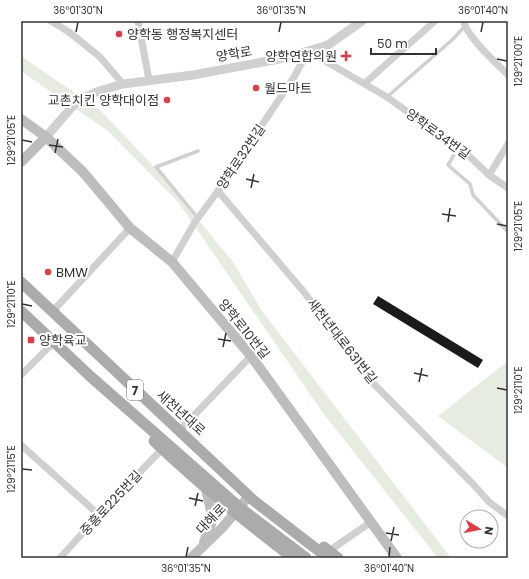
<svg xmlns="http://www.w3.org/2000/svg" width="529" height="579" viewBox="0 0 529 579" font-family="Poppins,'Noto Sans KR',sans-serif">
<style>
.green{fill:#e6ecdf}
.building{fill:#1a1a1a}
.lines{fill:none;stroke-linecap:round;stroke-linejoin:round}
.service{stroke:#d0d0d0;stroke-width:3.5}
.minor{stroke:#d0d0d0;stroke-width:7}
.tertiary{stroke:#d0d0d0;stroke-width:9}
.secondary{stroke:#bdbdbd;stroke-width:10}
.primary{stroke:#ababab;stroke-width:11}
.ticks{fill:none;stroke:#333;stroke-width:1.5}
.poi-dot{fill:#e63946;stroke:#fff;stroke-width:1.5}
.labels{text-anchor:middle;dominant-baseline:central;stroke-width:4;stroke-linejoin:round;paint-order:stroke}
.shield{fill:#fff;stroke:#707070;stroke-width:1}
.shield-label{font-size:12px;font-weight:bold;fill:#333}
.poi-label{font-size:13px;fill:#333;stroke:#fff;text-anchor:start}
.street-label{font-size:13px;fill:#333;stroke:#fff}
.neatline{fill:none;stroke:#333;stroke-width:1.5}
.ticks-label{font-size:10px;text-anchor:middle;fill:#333}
</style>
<rect width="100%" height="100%" fill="#fff"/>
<g class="green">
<polygon points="21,56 101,111 158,171 233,262 262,311 451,558 438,558 323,413 178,202 108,131 21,71"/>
<polygon points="508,361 508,468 438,416"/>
</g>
<polygon class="building" points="378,296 483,360 478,368 373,304"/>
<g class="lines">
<g class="service">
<polyline points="387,97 452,40 465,26"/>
<polyline points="458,148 448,165 470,184 473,195 508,232"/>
<polyline points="198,151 156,167 198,218"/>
</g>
<g class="minor">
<polyline points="51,21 69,32 100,57 123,84"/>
<polyline points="138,21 149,80"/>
<path d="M464,21C465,35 497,64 508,75"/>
<polyline points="365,83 435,21"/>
<polyline points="489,175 508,144"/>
<polyline points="218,191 304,292 367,377 473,484 489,502 508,516"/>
<polyline points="172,262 195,222 218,191 294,77 308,51 387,97 469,156 489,175 508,188"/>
<polyline points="52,312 130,228"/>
<polyline points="21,375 54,342"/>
<polyline points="180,430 251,356"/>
<polyline points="21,445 99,515"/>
<polyline points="329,551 371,522"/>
<polyline points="60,558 99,515 162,449"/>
</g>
<polyline class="tertiary" points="46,137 77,101 96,92 123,84 193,75 279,59 308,51 328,45 362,21"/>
<g class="secondary">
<polyline points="21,119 46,137 83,172 130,228 172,262 251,356 397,558"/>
<polyline points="21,162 46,137"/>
<polyline points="204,542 213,519 206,489"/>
<polyline points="191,558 222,528 249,496"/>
</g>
<g class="primary">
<polyline points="21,282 253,500 328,558"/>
<polyline points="21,311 90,376 239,507 306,558"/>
<path d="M154,441C198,483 244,521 293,558"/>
<polyline points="324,547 338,558"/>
</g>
</g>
<path class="ticks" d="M76,32L78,22M279,32L281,22M481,32L483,22M497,59L507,61M22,140L32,142M49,145L63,147M55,153L58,139M246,179L259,182M251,188L254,174M442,214L456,216M448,222L450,208M497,224L507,226M22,304L32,306M218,339L231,341M223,347L226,333M414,373L428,376M419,382L422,368M497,388L507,390M22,469L32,470M189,498L203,501M195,506L198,493M386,533L399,535M391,541L394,527M186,557L188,547M389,557L390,547"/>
<g class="poi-dot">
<circle cx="119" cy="34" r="4"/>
<path d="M344 50h4v4h4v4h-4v4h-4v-4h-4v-4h4z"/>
<circle cx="256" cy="88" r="4"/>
<circle cx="167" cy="100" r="4"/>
<circle cx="48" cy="272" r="4"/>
<rect x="27" y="336" width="8" height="8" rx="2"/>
</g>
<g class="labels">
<rect class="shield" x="127" y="380" width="16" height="20" rx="3"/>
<g class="shield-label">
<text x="135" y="390">7</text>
</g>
<g class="poi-label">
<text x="127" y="34">양학동 행정복지센터</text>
<text x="337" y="56" text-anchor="end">양학연합의원</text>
<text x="264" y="88">월드마트</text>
<text x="159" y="100" text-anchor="end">교촌치킨 양학대이점</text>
<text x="56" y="272">BMW</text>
<text x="39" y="340">양학육교</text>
</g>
<g class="street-label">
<text transform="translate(234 54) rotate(-10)">양학로</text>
<text transform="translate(438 134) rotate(36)">양학로34번길</text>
<text transform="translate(241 157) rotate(-56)">양학로32번길</text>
<text transform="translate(244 329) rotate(51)">양학로10번길</text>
<text transform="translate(342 341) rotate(52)">새천년대로631번길</text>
<text transform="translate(181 413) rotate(42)">새천년대로</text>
<text transform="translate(111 503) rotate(-47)">중흥로225번길</text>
<text transform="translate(211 519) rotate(-46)">대해로</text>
</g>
</g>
<rect width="529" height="579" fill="none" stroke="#ffffff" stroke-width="44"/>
<g transform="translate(479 529) rotate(100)"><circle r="19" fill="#ffffff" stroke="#adadad"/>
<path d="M0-3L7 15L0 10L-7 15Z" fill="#e63946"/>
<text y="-6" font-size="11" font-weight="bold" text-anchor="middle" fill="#333333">N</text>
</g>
<path d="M371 48v6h65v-6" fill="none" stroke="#333333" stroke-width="2"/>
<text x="377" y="48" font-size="12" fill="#333333" stroke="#ffffff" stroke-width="3" paint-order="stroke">50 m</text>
<rect x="22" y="22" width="485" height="535" class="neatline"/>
<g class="ticks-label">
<text x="78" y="14">36°01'30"N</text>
<text x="281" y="14">36°01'35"N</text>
<text x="483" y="14">36°01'40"N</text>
<text transform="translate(518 61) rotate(-90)" y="4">129°21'00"E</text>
<text transform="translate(11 140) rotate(-90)" y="4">129°21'05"E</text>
<text transform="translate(518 226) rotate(-90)" y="4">129°21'05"E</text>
<text transform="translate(11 304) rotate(-90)" y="4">129°21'10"E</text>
<text transform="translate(518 390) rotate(-90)" y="4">129°21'10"E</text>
<text transform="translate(11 469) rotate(-90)" y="4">129°21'15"E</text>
<text x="186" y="572">36°01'35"N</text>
<text x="389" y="572">36°01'40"N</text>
</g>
</svg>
